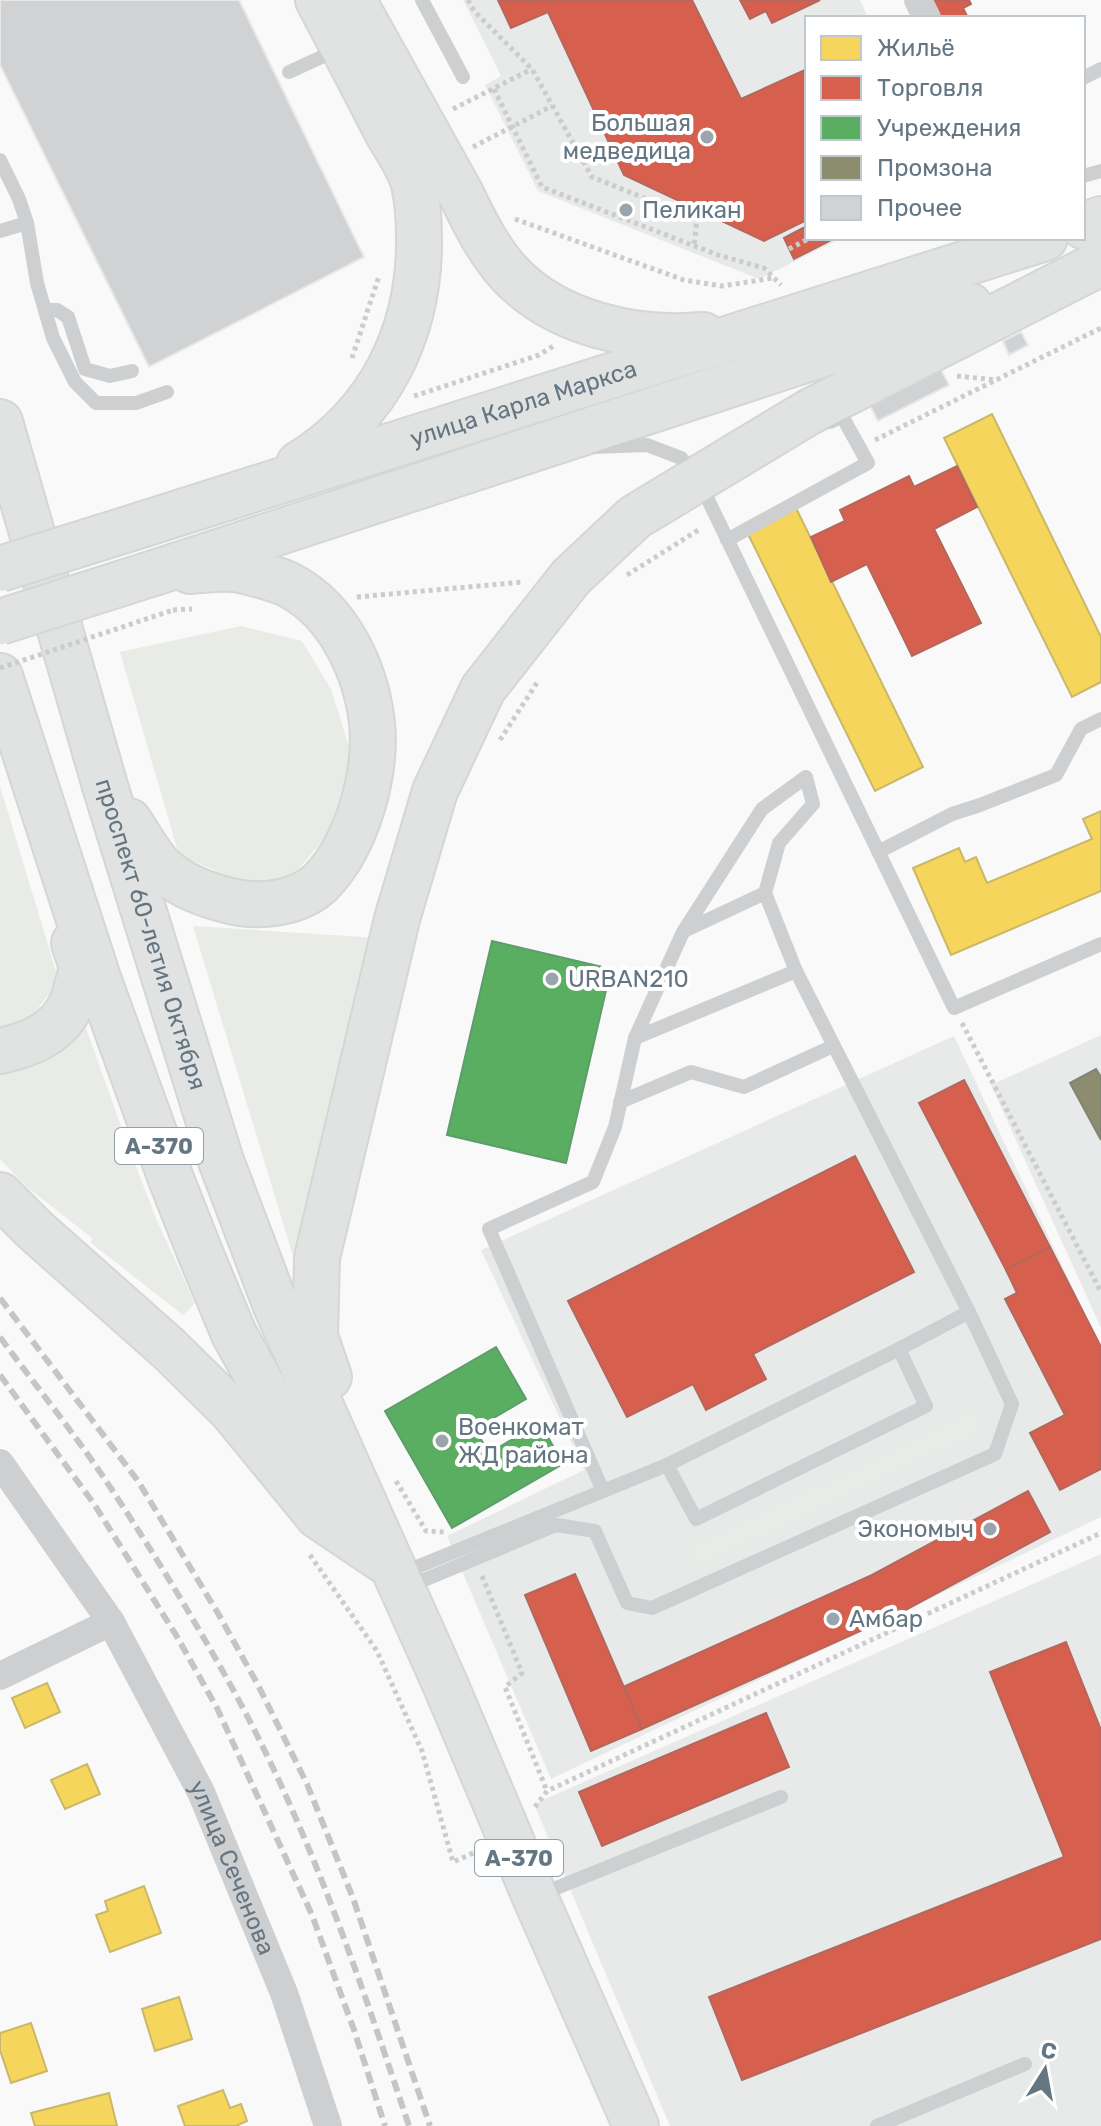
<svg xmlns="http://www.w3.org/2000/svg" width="1101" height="2126" viewBox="0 0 1101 2126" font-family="Rubik,sans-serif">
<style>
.built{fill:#e8e9e9}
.green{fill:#e8ebe6}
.homes{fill:#f6d55c;stroke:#cab868;stroke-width:2}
.shops{fill:#d6604d;stroke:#b4675d;stroke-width:2}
.public{fill:#5aae61;stroke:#5d9d6b;stroke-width:2}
.industry{fill:#8c8c6e;stroke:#808574;stroke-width:2}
.building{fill:#d0d2d3;stroke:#e8e8e8;stroke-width:2}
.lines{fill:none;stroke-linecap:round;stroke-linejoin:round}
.primary-casing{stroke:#d5d6d7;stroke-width:48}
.highway-casing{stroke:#d5d6d6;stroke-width:48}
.path{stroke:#cbcccd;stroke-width:5;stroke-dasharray:4 4;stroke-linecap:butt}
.lane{stroke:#cecfd0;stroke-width:14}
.street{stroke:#cecfd0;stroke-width:28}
.primary{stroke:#e1e2e2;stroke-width:44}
.highway{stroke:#e1e2e2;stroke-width:44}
.rail{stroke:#c3c5c6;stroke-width:6;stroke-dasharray:12 6;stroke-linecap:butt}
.highway-bridge-casing{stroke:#d5d6d6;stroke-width:48;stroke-linecap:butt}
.path-bridge{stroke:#cbcccd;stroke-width:5;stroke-dasharray:4 4;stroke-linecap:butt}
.highway-bridge{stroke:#e1e2e2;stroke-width:44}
.poi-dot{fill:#99a4ac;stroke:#fff;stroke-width:3}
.labels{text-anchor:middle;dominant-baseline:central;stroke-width:8;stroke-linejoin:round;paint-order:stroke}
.shield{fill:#fff;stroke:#939fa8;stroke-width:2}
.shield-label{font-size:22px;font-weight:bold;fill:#657683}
.poi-label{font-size:24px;fill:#657683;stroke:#fff;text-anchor:start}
.street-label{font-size:24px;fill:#657683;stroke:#fff}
</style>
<rect width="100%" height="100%" fill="#f9f9f9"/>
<g class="built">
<polygon points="463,0 860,0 868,18 807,18 807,238 842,238 759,279 538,191 485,85 501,76"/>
<polygon points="1101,1035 1101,1328 991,1085"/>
<polygon points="954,1036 1101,1348 1101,1517 551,1779 447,1536 584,1470 481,1250"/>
<polygon points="1101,1554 1101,2126 670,2126 534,1804"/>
</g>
<g class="green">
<polygon points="241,626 302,641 331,689 352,756 329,832 295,874 249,885 179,855 120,652"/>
<polygon points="0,786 59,981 26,1024 0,1028"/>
<polygon points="193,926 378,938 293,1256"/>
<polygon points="82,1017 127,1143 157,1221 192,1297 194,1304 183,1315 91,1243 92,1238 27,1187 0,1159 0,1072"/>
<polygon points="975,1411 984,1430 696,1568 687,1549"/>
</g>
<g class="homes">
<polygon points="992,414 1101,637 1101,682 1072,697 944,438"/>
<polygon points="796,508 923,767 875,791 747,532"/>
<polygon points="1101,811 1101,891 951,955 913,868 959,848 965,862 976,857 987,883 1092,839 1083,819"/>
<polygon points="47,1683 60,1712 25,1728 12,1698"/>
<polygon points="87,1764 100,1794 65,1809 51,1780"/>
<polygon points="144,1886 161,1933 110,1952 96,1915 108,1911 105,1901"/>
<polygon points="179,1997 192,2039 155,2051 142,2009"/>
<polygon points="31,2023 47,2071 11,2083 0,2050 0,2033"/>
<polygon points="223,2090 230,2108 241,2104 247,2121 236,2126 185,2126 178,2106"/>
<polygon points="109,2093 117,2126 35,2126 31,2113"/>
</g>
<g class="shops">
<polygon points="498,0 692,0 741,99 807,69 807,220 764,241 624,175 548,12 511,28"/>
<polygon points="740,0 820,0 772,23 766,11 750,19"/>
<polygon points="927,0 969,0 971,4 963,8 968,18 936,18"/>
<polygon points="807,226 807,238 835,238 794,259 784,238"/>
<polygon points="957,466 977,507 934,529 981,623 912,656 867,564 831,582 811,537 845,521 840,510 909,476 914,487"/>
<polygon points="964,1080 1050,1247 1006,1270 919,1103"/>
<polygon points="855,1156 914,1272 753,1354 766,1379 706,1410 693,1384 627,1417 568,1301"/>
<polygon points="1050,1247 1101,1347 1101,1469 1060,1490 1030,1433 1065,1415 1005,1299 1017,1293 1006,1270"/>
<polygon points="1028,1491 1050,1532 898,1614 642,1729 623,1687 872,1575"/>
<polygon points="575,1574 642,1729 591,1751 525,1595"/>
<polygon points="1066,1642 1101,1730 1101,1939 742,2080 709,1997 1064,1857 990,1672"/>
<polygon points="766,1713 789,1767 602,1846 579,1792"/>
</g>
<g class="public">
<polygon points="492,941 611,969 566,1163 447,1135"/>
<polygon points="496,1347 526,1399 475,1429 489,1453 540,1423 563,1464 452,1528 385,1411"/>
</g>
<polygon class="industry" points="1096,1069 1101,1077 1101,1140 1070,1083"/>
<g class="building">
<polygon points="0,0 239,0 364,257 149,367 0,65"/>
<polygon points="1021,332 1028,345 1009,355 1003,341"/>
<polygon points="938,364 949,385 878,421 867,400"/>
</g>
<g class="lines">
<defs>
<polyline id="primary" points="0,1195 35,1230 168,1348 232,1411 318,1516 391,1565"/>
<g id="highway">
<path d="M353,0L461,194C474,221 488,250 509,273C556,324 636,341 703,335"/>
<polyline points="1083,226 1101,219"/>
<path id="s2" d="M0,422L105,786L221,1161L276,1306L446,1686L535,1897L636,2126"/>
<path d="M299,464C379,415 420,332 419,239C419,221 418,202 414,184C409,165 395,147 386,130C364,87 341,43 318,0"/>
<path id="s3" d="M144,524L1045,238"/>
<polyline points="157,572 970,306"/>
<polyline points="0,676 98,978 171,1179 201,1255 234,1334 295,1444 353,1516"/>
<path d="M129,821C138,834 152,860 164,870C183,887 206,895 230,901C259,908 299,904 321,882C357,845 377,774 372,723C366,670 339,612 291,586C281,580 245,570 233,569C219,568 204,570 190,571"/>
<path d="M0,1051C38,1043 69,1027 77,986C79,980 81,973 81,967C80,959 76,950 74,943"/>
<polyline points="329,1377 315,1336 317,1258 397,919 435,791 483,689 571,577 635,517 809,412 1101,263"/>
</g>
</defs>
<use href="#primary" class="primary-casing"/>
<use href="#highway" class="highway-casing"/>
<g class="path">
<polyline points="468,0 474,11 532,69 592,177 697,219 694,246"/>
<polyline points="494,89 542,187 718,255 764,268 781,285"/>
<polyline points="453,109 532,69"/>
<polyline points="473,147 552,106"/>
<polyline points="515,219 684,280 722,286 773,278"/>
<polyline points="789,249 810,238"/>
<polyline points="352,358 379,276"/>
<polyline points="957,376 996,380 1101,328"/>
<polyline points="414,396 539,355 555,345"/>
<polyline points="875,440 996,380"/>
<polyline points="627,575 700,529"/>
<polyline points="357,597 523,582"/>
<polyline points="173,610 192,609"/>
<polyline points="500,740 538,681"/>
<polyline points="962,1023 1101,1292"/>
<polyline points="396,1481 426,1531 445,1532"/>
<polyline points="310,1555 377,1651 422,1751 453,1862 478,1851"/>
<polyline points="482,1576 522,1673 505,1687 547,1791"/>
<polyline points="535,1807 547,1791 1101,1533"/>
</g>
<g class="lane">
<polyline points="422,0 463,77"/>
<polyline points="289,72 339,49"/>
<polyline points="1083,78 1101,69"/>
<polyline points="0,160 19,199 27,223 37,283 53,338 75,382 96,403 136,403 167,392"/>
<polyline points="1083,176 1101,171"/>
<polyline points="0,231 27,223"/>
<polyline points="45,310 57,310 68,317 85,369 110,376 132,371"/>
<polyline points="594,447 647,445 681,458 698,479 954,1008 1101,944"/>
<polyline points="727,540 868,463 842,416 830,422"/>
<polyline points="878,852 952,814 980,805 1056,775 1081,729 1101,719"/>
<polyline points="684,931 765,893"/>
<polyline points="635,1038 796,971"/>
<polyline points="620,1102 691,1072 744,1087 833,1046"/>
<polyline points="667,1465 696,1519 926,1406 899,1349"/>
<polyline points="603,1491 489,1229 593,1182 615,1127 635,1038 683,932 762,809 806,777 813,804 779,843 765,893 796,971 969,1312"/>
<polyline points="402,1573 667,1465 899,1349 969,1312 1012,1404 995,1454 652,1608 627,1603 595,1531 556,1525 407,1587"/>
<polyline points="539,1895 781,1797"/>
<polyline points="877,2126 1025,2064"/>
</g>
<g class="street">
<polyline points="918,0 927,18"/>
<path id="s1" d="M0,1463L111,1622L201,1792L284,1993L328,2126"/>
<polyline points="0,1676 111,1622"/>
</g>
<use href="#primary" class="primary"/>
<use href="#highway" class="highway"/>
<g class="rail">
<polyline points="0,1298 138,1481 219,1615 258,1685 307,1784 353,1898 430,2126"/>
<path d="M0,1337C38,1389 79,1439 114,1493C157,1558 198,1626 236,1695C310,1831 360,1979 409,2126"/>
<polyline points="0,1375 94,1504 176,1635 217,1708 312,1915 354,2030 385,2126"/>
</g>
<defs>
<g id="highway-bridge">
<polyline points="0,569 144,524"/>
<polyline points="0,622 157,572"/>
</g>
</defs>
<use href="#highway-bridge" class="highway-bridge-casing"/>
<polyline class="path-bridge" points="0,668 173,610"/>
<use href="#highway-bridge" class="highway-bridge"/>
</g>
<g class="poi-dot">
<circle cx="707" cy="137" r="8"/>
<circle cx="626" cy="210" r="8"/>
<circle cx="552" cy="979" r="8"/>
<circle cx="442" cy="1441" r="8"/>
<circle cx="990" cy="1529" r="8"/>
<circle cx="833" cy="1619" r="8"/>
</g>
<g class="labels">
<g class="shield">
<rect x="115" y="1128" width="88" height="36" rx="6"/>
<rect x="475" y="1840" width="88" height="36" rx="6"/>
</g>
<g class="shield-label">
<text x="159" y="1146">А-370</text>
<text x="519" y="1858">А-370</text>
</g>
<g class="poi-label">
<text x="691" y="123" text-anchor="end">Большая<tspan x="691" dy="28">медведица</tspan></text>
<text x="642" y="210">Пеликан</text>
<text x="568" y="979">URBAN210</text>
<text x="458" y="1427">Военкомат<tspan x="458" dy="28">ЖД района</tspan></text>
<text x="974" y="1529" text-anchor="end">Экономыч</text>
<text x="849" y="1619">Амбар</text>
</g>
<g class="street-label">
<text stroke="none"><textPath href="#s3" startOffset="398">улица Карла Маркса</textPath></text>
<text stroke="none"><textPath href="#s2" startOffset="534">проспект 60-летия Октября</textPath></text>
<text stroke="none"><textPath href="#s1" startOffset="468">улица Сеченова</textPath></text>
</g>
</g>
<rect x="805" y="16" width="280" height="224" fill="#ffffff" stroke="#c1c8cd" stroke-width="2"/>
<rect x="821" y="36" width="40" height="24" fill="#f6d55c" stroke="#c1c8cd" stroke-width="2"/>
<text x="877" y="56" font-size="24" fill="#657683">Жильё</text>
<rect x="821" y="76" width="40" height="24" fill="#d6604d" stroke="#c1c8cd" stroke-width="2"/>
<text x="877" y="96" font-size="24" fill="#657683">Торговля</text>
<rect x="821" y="116" width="40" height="24" fill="#5aae61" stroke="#c1c8cd" stroke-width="2"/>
<text x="877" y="136" font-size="24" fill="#657683">Учреждения</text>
<rect x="821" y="156" width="40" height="24" fill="#8c8c6e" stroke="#c1c8cd" stroke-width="2"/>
<text x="877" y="176" font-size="24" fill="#657683">Промзона</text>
<rect x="821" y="196" width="40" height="24" fill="#d0d2d3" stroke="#c1c8cd" stroke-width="2"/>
<text x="877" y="216" font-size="24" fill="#657683">Прочее</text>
<g transform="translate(1045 2070) rotate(11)" stroke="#ffffff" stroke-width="6" paint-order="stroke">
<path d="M0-6L14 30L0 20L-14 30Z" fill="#657683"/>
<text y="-12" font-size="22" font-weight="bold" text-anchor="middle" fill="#657683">С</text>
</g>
</svg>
